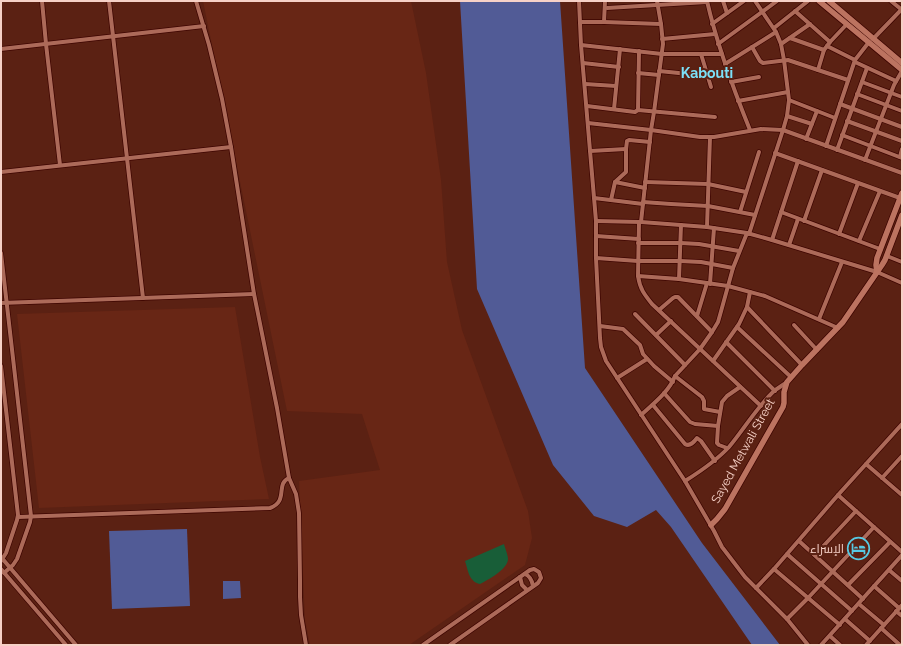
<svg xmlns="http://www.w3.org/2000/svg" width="903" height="646" viewBox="0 0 903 646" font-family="Raleway,Cairo,sans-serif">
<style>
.built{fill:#682615}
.green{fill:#185e38}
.water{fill:#515b96}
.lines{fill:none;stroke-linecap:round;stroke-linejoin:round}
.street-casing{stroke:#3e0500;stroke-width:5.5}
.secondary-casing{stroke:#3e0500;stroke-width:7}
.street{stroke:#ac6a59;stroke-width:4}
.secondary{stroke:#bc7360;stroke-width:5.5}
.labels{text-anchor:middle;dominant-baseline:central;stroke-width:4;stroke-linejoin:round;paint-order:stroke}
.street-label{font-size:12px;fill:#f6d1c7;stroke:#5b2113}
.poi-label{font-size:12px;fill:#f6d1c7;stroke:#5b2113;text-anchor:end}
.quarter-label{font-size:14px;font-weight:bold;fill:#7ce1f9;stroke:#5b2113}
</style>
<rect width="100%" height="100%" fill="#5b2113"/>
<g class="built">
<polygon points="203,1 411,1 426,73 441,180 447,262 462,330 528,511 532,538 525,565 409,645 310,645 305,620 299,481 380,470 362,414 287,411"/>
<polygon points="235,307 260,457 269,499 39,508 17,314"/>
</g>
<path class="green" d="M504,544C505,548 508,555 508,559C508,569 488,580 480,584C469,582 468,570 465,561Z"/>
<g class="water">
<polygon points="460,1 560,1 585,368 702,543 780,645 752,645 671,527 656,510 627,527 594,516 553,465 477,289"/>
<polygon points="187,529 190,606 112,609 109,531"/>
<polygon points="223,581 240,581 241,598 223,599"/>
</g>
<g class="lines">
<defs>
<g id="street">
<polyline points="42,1 46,44 60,165"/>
<polyline points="109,1 143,298"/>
<polyline points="196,1 209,45 222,99 231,147 254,294 277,408 289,478 296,494 299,513 300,580 300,597 301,615 306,645"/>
<polyline points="579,1 581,45 596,221 596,258 600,338 601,347 606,361 685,481 714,531 722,547 745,577 787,619 808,645"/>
<path d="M707,1C717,45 733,88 750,130"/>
<polyline points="723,1 727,13"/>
<polyline points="891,1 902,10"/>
<polyline points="607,8 707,2"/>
<polyline points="795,11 830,42"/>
<polyline points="580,22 604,22 661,24"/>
<polyline points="604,22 605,1"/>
<polyline points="712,24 744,1"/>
<polyline points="774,28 808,1"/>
<polyline points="790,38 824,50"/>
<polyline points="662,39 715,34"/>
<polyline points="873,39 902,9"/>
<polyline points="718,44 777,1"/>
<polyline points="781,44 810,24"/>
<polyline points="581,45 662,54 722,54"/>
<polyline points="827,46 855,60"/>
<polyline points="752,47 760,61 763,63 788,60 848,80"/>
<polyline points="1,49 204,26"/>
<polyline points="701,54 711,87"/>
<polyline points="855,62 896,81"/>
<polyline points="583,63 619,67"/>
<polyline points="725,64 776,32"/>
<polyline points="818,70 824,50 830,42 847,24"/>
<polyline points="659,71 708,76"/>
<polyline points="638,73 659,75"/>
<polyline points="731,82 759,77"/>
<polyline points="862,82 902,97"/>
<polyline points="585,84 616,86"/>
<polyline points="857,94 902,111"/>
<polyline points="789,100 835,118"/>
<polyline points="738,101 788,92"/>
<polyline points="840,104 902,127"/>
<polyline points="587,106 635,112 638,110 715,117"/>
<polyline points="614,109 620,49"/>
<polyline points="638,110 639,51"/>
<polyline points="787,116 812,124"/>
<polyline points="847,121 902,141"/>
<polyline points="588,123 651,130 700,137 714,137 761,129 783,130 902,173"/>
<polyline points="842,135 902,158"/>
<polyline points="806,139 817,111"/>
<polyline points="826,146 855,60 869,42"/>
<polyline points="837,150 867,68"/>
<polyline points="590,151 626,149"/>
<polyline points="775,153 900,198"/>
<polyline points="900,157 902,149"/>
<polyline points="865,160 894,85 902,71"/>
<polyline points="1,172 231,147"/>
<polyline points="615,182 645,188"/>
<polyline points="645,182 708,184 746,192"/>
<polyline points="594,198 643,204"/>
<polyline points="611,200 615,182 626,172 626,149 627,141 629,140 650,142"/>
<polyline points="643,202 671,204 708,206 755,215"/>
<polyline points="740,212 759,152"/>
<polyline points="781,212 880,249"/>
<polyline points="596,221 641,222 707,227 747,233 772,240 877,272 902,283"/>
<polyline points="804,221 822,170"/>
<path d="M639,222L638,276C640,289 644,294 652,304L761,406"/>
<polyline points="641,222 651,130 654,112 663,44 661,24 657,1"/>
<polyline points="707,227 710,137"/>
<polyline points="749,234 783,130 787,116 789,100 784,60 781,44 776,32 755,1"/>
<polyline points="839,234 858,183"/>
<polyline points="596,236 639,239"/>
<polyline points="772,240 798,161"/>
<polyline points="859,241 880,191"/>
<polyline points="638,243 681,243 699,244 739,251"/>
<polyline points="789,245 798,219"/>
<polyline points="1,253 31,516 30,522 17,559 13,565 4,573"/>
<polyline points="887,256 902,262"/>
<polyline points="596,258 638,261 680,261 701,262 733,268"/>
<polyline points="638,276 679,279 728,286 765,296 838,328"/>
<polyline points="679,279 681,225"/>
<polyline points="710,284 714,228"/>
<polyline points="1,303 254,294"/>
<polyline points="747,307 802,365"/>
<polyline points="659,310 673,298 675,297 678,297 712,332"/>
<polyline points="635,314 685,365"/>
<polyline points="697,316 707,283"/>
<polyline points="819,319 842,262"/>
<polyline points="794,325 817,350"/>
<polyline points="600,326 623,329 640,345 643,354 654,366 673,382"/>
<polyline points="737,327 791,377"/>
<polyline points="656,335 671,321"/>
<polyline points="726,342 775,391"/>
<polyline points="713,361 739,324 747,307 750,292"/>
<polyline points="1,366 18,515 17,520 6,553 1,561"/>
<polyline points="675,376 702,397 704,401 704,409 720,412"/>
<polyline points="617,378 647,359"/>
<polyline points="664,393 690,422 695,424 718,426"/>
<path d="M653,405L685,444C690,447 694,442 697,438L701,441L715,461"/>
<path d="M641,415C653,404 669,392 675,376L700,349L712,332L718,322L720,315L733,268L747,233"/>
<polyline points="727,448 719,445 717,443 718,426 722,402 727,396 740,387"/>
<polyline points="866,464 902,495"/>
<polyline points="882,478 902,456"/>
<path d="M685,481C701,471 716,461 729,447C744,429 757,407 774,391C778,388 783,385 787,382"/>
<polyline points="838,495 902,552"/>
<path d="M18,517L270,508C289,501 275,484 289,478"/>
<polyline points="799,541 863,599"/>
<polyline points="787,554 852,611"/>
<polyline points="815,555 856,511"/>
<polyline points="1,557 76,645"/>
<polyline points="1,569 66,645"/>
<polyline points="774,569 840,625"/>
<polyline points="889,570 902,581"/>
<path d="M525,574C530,576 532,580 533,586"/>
<polyline points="520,577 522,585 527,590"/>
<polyline points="848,585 890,542"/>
<polyline points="874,586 899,608"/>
<polyline points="756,588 774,569 838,495 902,424"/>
<polyline points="859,604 884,625"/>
<polyline points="896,611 902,616"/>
<polyline points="787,619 808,598 874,527"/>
<polyline points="845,619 870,641"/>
<polyline points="881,628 900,645"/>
<polyline points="830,636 840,645"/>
<polyline points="423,645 530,570 534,569 539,572 541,578 538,583 450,645"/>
<polyline points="821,645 902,555"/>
<polyline points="866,645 902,605"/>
</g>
<g id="secondary">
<polyline points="819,1 902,70"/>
<polyline points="829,1 902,63"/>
<polyline points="877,272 876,265 877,258 902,193"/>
<polyline points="711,525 717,519 725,509 783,407 784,403 784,392 787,382 802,365 843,322 882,265 885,260 902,215"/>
</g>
</defs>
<use href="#street" class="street-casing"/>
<use href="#secondary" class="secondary-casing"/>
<use href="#street" class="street"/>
<use href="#secondary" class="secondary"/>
</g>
<defs>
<symbol id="hotel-ring" viewBox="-11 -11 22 22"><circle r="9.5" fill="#5b2113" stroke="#57c9e3" stroke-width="1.5"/><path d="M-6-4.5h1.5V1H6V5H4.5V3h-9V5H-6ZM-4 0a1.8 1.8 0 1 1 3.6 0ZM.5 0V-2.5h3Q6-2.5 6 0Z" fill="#57c9e3"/></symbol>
</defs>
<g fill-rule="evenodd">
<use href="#hotel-ring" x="846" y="536" width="25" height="25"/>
</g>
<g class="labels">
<g class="street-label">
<text transform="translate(743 451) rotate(-61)">Sayed Metwali Street</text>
</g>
<g class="poi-label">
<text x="844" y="549">الإسراء</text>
</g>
<g class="quarter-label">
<text x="707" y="73">Kabouti</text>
</g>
</g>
<rect width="903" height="646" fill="none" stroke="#f6d1c7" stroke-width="4"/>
</svg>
